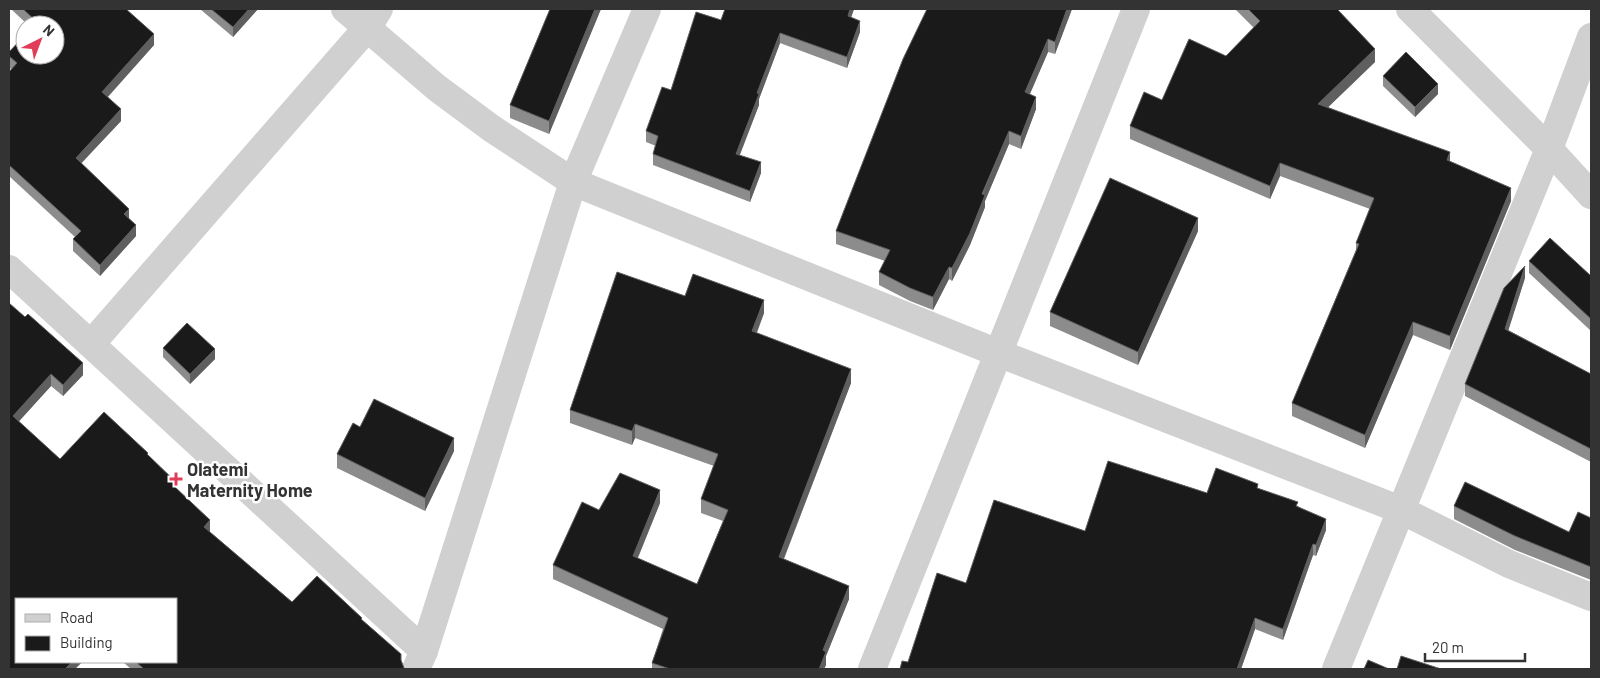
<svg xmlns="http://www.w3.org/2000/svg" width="1600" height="678" viewBox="0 0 1600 678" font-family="Barlow,sans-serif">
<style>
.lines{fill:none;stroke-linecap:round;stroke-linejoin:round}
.minor{stroke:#d0d0d0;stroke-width:28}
.tertiary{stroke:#d0d0d0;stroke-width:28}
.wall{fill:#8c8c8c}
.shaded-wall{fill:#5f5f5f}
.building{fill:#1a1a1a;stroke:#5f5f5f}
.poi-dot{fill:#e13d59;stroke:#fff;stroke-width:2}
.labels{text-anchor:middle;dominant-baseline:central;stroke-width:5;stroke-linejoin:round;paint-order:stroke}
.poi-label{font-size:18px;font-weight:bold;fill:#333;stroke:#fff;text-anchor:start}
</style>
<rect width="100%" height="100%" fill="#fff"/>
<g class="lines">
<g class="minor">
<polyline points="345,9 437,88 491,128 573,182 998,353 1401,510 1509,564 1591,597"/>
<polyline points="9,269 424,651"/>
<polyline points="91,344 367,28 379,9"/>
<polyline points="416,669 424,651 573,182 647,9"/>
<polyline points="872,669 1136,9"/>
<polyline points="1336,669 1549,149 1591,37"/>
</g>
<polyline class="tertiary" points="1410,9 1549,149 1591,195"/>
</g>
<g class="wall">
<polygon points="11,9 126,9 154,45 108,97 121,121 81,163 129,219 136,236 100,276 73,251 73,239 75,237 9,176 9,72 11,69 9,67 9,52 55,25 28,25"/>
<polygon points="200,9 258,9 233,37"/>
<polygon points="550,9 601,9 549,134 510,118 510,105"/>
<polygon points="725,9 854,9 851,17 860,32 847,68 780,43 759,99 759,105 740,155 761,173 750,202 653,165 653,154 656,146 646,142 646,131 671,90 721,20"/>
<polygon points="1072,9 1055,54 1048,52 1030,94 1036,109 1021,149 1009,144 985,201 985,207 970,245 952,281 949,279 933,310 910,301 879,285 879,272 885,261 836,244 836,231"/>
<polygon points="1235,9 1337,9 1375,62 1328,107 1450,162 1511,201 1450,350 1413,335 1365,448 1292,416 1292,403 1356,250 1356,243 1370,209 1280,176 1270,199 1130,139 1130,126 1162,100 1226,56 1254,28"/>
<polygon points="1383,76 1438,94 1415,117 1383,86"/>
<polygon points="1198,231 1138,365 1050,326 1050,312"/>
<polygon points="1529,261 1591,276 1591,331 1529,273"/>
<polygon points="1525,278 1508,330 1591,374 1591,462 1465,396 1465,384"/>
<polygon points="685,296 764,313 757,333 851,383 784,559 849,599 826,656 826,665 824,669 652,669 652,663 663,629 553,579 553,565 599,510 660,503 638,558 697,584 723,521 701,513 701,499 714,466 635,438 632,445 570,423 570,410"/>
<polygon points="9,303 83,375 63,396 51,386 18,422 60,459 148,455 178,490 210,532 292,602 362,620 401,661 404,669 131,669 123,662 176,662 176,599 16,599 82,662 75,669 9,669"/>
<polygon points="163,348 215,359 190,384 163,357"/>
<polygon points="360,427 454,451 425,511 337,468 337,454"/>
<polygon points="1258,489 1298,506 1326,530 1316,556 1313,555 1283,640 1255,629 1241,669 900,669 908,662 966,583 1085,531 1207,493"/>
<polygon points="1454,506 1569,532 1591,518 1591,580 1515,550 1454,519"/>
</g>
<g class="shaded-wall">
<polygon points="249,9 258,9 233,37 233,27"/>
<polygon points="595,9 601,9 549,134 549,121"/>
<polygon points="850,9 854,9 848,27 848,16"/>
<polygon points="1067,9 1072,9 1055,54 1055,42"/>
<polygon points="860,21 860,32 847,68 847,57"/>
<polygon points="780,33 780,43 759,99 759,105 736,164 736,154 757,93"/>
<polygon points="154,34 154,45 102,103 102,92"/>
<polygon points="1048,39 1048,52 1025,105 1025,92"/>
<polygon points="1375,49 1375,62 1318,117 1318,104"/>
<polygon points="1438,84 1438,94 1415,117 1415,107"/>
<polygon points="1036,97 1036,109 1021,149 1021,136"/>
<polygon points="121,109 121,121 76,169 76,158"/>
<polygon points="1009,131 1009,144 985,201 985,207 970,245 952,281 952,268"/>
<polygon points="1450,152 1450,165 1447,160"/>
<polygon points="761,162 761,173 750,202 750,191"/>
<polygon points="1280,163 1280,176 1270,199 1270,186"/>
<polygon points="1511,188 1511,201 1450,350 1450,336"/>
<polygon points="129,209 129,220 124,214"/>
<polygon points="1198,218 1198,231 1138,365 1138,352"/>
<polygon points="136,225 136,236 100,276 100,265"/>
<polygon points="1525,266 1525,278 1505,341 1505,329"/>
<polygon points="949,267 949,279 933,310 933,297"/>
<polygon points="764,300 764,313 752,344 752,331"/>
<polygon points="1413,322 1413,335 1365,448 1365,435"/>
<polygon points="215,349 215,359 190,384 190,374"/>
<polygon points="83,363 83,375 63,396 63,385"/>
<polygon points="851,369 851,383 779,571 779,557"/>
<polygon points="51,374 51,386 13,428 13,416"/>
<polygon points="635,424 635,438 632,445 632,431"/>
<polygon points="454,438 454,451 425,511 425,498"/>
<polygon points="660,490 660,503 633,569 633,556"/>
<polygon points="1326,519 1326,530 1316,556 1316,545"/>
<polygon points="210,520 210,532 204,539 204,527"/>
<polygon points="1313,544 1313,555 1283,640 1283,629"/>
<polygon points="849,586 849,599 826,656 826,665 824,669 819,669 823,650"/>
<polygon points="1255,618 1255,629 1241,669 1237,669"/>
<polygon points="72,662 82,662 75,669 65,669"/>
</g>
<g class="building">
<polygon points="23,9 126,9 154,34 102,92 121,109 76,158 129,209 124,214 136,225 100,265 73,239 81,231 9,165 9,72 17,63 9,56 9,52 25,35 25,55 55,55 55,25 34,25 37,22"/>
<polygon points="211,9 249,9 233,27"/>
<polygon points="550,9 595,9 549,121 510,105"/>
<polygon points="725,9 850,9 848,16 860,21 847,57 780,33 757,93 759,94 736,154 761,162 750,191 653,154 658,136 646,131 662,87 671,90 696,12 721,20"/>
<polygon points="927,9 1067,9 1055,42 1048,39 1025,92 1036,97 1021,136 1009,131 982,194 985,195 970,233 952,268 949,267 933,297 910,288 879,272 890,250 836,231 903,59"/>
<polygon points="1248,9 1337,9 1375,49 1318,104 1450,152 1447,160 1511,188 1450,336 1413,322 1365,435 1292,403 1359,244 1356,243 1374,198 1280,163 1270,186 1130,126 1144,92 1162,100 1189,39 1226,56 1260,21"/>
<polygon points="1406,52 1438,84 1415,107 1383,76"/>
<polygon points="1110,178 1198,218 1138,352 1050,312"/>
<polygon points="1550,238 1591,276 1591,319 1529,261"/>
<polygon points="1525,266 1505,329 1591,374 1591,449 1465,384 1504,288"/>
<polygon points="617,272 685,296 693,274 764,300 752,331 851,369 779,557 849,586 823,650 826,652 819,669 670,669 652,663 668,618 553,565 582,502 599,510 620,473 660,490 633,556 697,584 728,510 701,499 718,454 635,424 632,431 570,410"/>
<polygon points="9,303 25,317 28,314 83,363 63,385 51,374 13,416 60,459 104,412 148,453 147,454 178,484 175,487 210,520 204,527 292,602 317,576 362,618 361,619 401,654 401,660 404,668 403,669 144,669 136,662 176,662 176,599 16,599 16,662 72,662 65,669 9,669"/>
<polygon points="187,323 215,349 190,374 163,348"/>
<polygon points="374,399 454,438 425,498 337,454 353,423 360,427"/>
<polygon points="1108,461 1207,493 1216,468 1258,484 1257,488 1298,502 1296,506 1326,519 1316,545 1313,544 1283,629 1255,618 1237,669 900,669 902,661 908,662 937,573 966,583 994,500 1085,531"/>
<polygon points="1465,482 1569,532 1578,512 1591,518 1591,567 1515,536 1454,506"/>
<polygon points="1401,656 1441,669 1397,669"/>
<polygon points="1368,660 1389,669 1364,669"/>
</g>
<path class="poi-dot" d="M173.5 471.5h5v5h5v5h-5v5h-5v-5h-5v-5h5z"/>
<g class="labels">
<g class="poi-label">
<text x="187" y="469">Olatemi<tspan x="187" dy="21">Maternity Home</tspan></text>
</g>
</g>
<rect width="1600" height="678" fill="none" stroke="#333333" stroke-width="20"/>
<rect x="15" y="598" width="162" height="65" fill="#ffffff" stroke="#adadad"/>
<rect x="25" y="614" width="25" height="8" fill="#d0d0d0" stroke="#adadad"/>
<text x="60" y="623" font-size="15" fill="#333333">Road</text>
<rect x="25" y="636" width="25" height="15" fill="#1a1a1a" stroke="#adadad"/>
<text x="60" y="648" font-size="15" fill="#333333">Building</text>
<g transform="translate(40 40) rotate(42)"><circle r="24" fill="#ffffff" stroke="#adadad"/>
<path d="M0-4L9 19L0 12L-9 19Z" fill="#e13d59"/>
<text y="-8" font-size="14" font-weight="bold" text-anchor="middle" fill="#333333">N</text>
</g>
<path d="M1425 653v8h100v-8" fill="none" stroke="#333333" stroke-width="2.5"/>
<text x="1432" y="653" font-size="15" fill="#333333" stroke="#ffffff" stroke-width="4" paint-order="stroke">20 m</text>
</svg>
